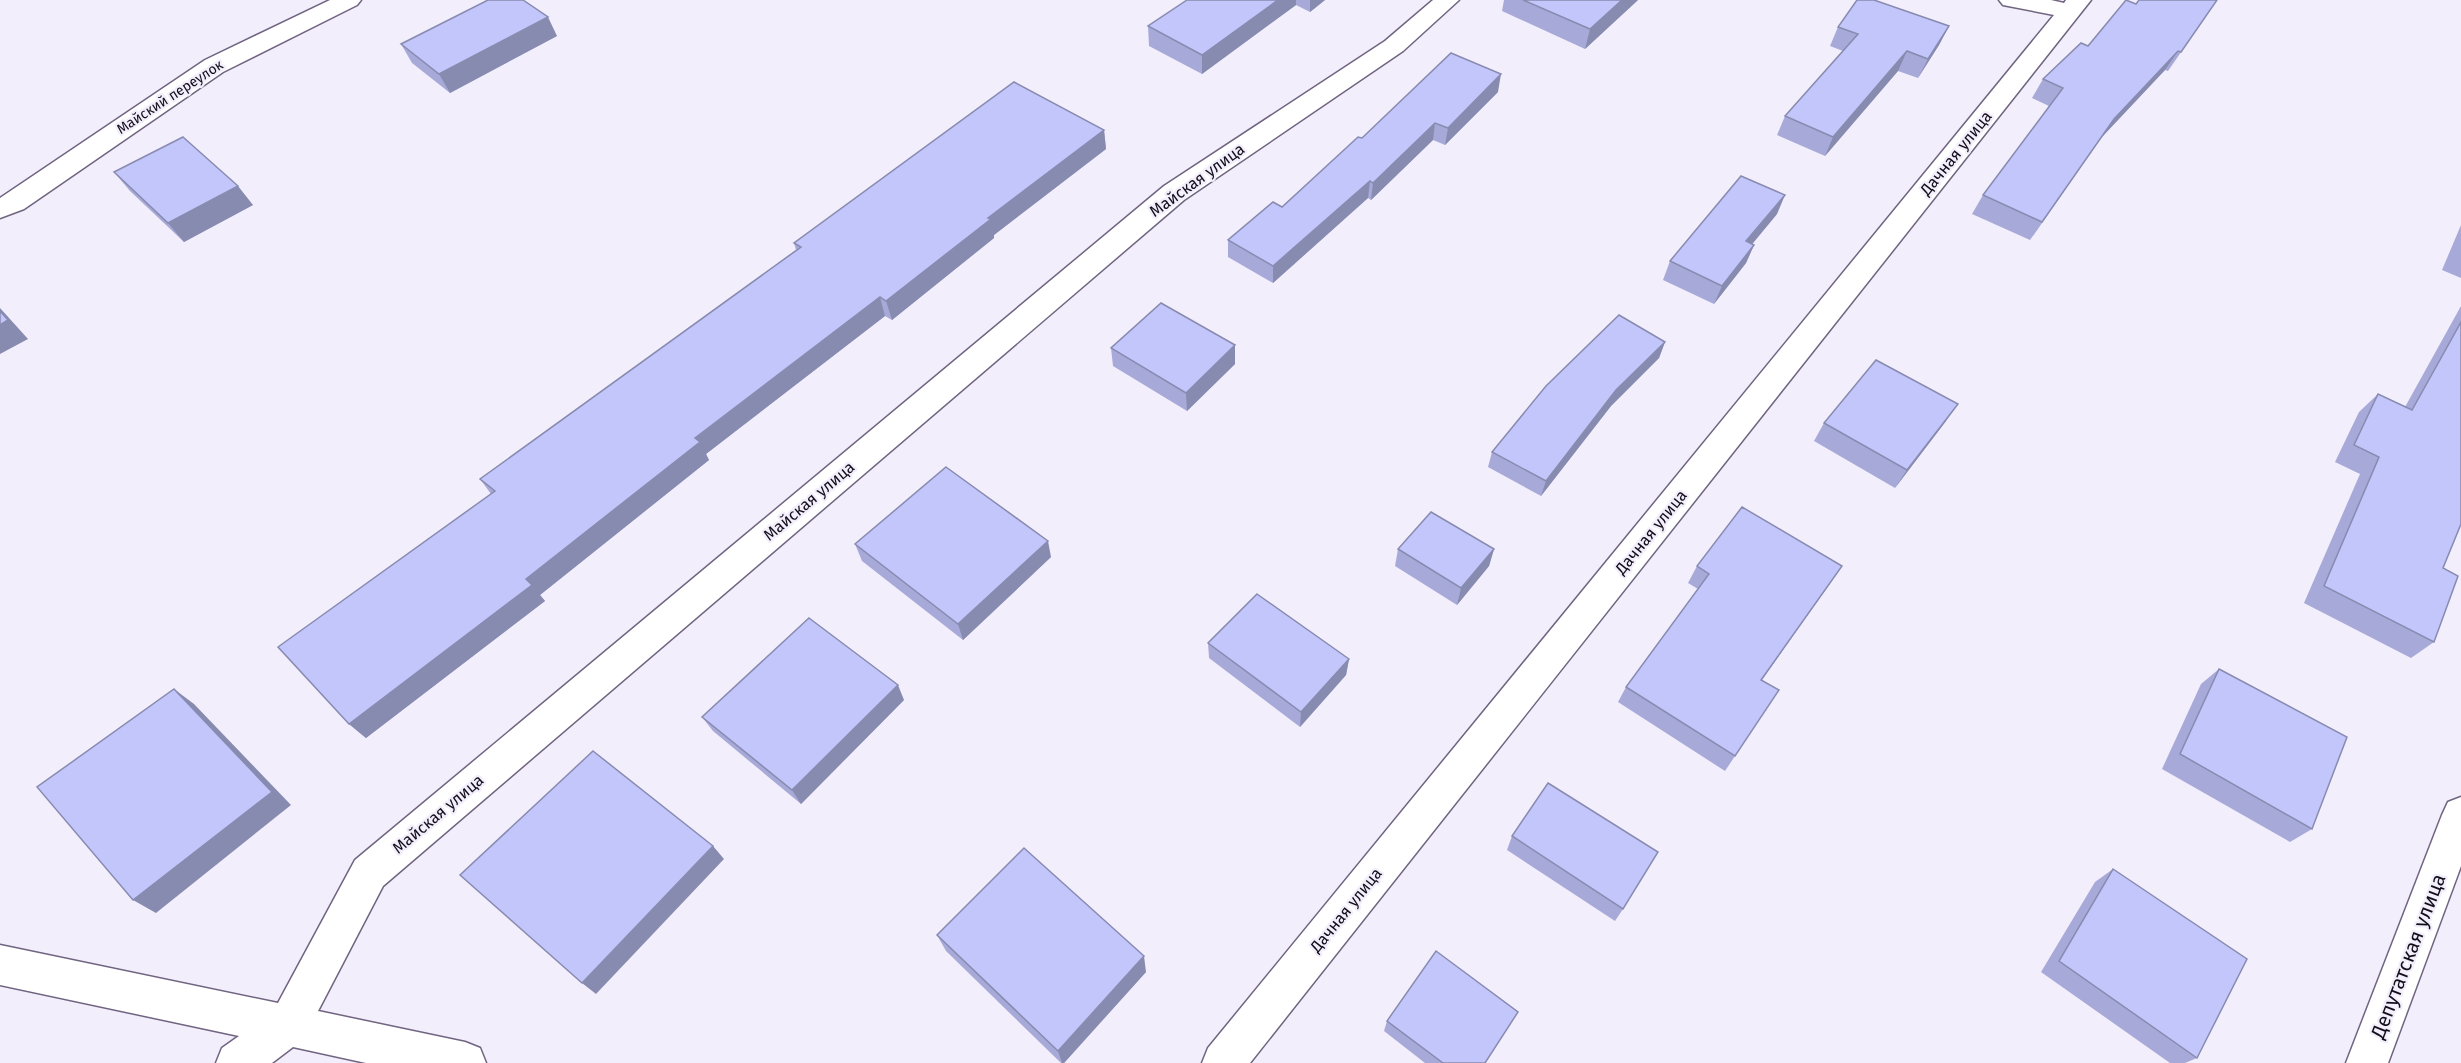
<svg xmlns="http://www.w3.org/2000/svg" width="2461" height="1063" viewBox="0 0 2461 1063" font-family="'Fira Sans',sans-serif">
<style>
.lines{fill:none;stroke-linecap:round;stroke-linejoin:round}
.street-casing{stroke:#706481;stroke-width:3}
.street{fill:#fff;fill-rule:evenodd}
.wall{fill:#a7aad8}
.shaded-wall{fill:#888bb0}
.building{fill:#c2c6fb;stroke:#888bb0;stroke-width:1.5}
.labels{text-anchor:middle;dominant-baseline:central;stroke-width:4.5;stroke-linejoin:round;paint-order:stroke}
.far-street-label{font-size:14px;fill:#120d18;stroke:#f3eefb}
.street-label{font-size:16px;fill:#120d18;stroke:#f3eefb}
.near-street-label{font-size:20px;fill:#120d18;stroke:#f3eefb}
</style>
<rect width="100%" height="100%" fill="#f3eefb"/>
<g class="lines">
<defs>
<g id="street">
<polygon points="330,0 361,0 357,5 223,72 24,209 0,218 0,198 205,60"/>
<polygon points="1433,0 1459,0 1403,51 1184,200 383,886 318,1011 465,1042 480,1048 486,1063 366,1063 293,1047 272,1063 216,1063 222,1048 239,1036 0,985 0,945 278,1003 355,860 1164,186 1385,41"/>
<polygon points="1999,0 2051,0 2064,3 2066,0 2091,0 1250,1063 1202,1063 1208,1048 2054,15 2003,5"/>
<polygon points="2461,797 2461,866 2388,1063 2346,1063 2442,815 2448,802"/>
</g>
</defs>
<use href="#street" class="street-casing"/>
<use href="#street" class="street"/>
</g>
<g class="wall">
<polygon points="1187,0 1325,0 1310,12 1296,5 1202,74 1149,46 1148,26"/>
<polygon points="1504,0 1638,0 1585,49 1502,11"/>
<polygon points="2217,0 2168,71 2165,70 2101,138 2030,240 1972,214 1983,195 2049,106 2032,98 2043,79 2088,46 2136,4"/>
<polygon points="1949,26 1939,45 1918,78 1898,71 1825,156 1777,135 1785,116 1843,51 1830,46 1838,27"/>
<polygon points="557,36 450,93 412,63 401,44"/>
<polygon points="1498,92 1445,145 1433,140 1371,200 1368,198 1273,283 1228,257 1228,240 1282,207 1362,138"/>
<polygon points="1104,130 1106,149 994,235 994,238 892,320 885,316 706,454 709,460 540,595 545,601 366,738 349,724 491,494 480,479 796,250 794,243"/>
<polygon points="114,172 253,205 184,242 130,191"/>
<polygon points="1777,214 1752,244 1754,245 1746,263 1714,304 1663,280 1670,261"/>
<polygon points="2461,225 2461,278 2442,270"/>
<polygon points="2461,306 2461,524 2443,568 2434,642 2411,658 2304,603 2360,474 2335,462 2359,412 2378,394 2405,407"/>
<polygon points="1665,342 1659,358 1611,406 1541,496 1488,467 1492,452"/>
<polygon points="1235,345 1235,364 1187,411 1113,366 1111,348"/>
<polygon points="1946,421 1895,488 1814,441 1824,423"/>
<polygon points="855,544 1051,557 963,640 862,561"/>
<polygon points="1398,549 1494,549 1489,566 1457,605 1395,566"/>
<polygon points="1697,566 1831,582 1762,680 1779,690 1725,771 1618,702 1626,687 1698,589 1688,583"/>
<polygon points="1208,643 1349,659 1346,675 1300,727 1209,658"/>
<polygon points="2219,669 2312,829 2290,842 2162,769 2201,684"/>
<polygon points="904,700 801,804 713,731 702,717"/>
<polygon points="1512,836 1623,909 1615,921 1507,850"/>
<polygon points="2113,869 2197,1058 2185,1063 2170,1063 2041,972 2095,882"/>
<polygon points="937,935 1146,972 1064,1063 1061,1063 946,951"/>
<polygon points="1387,1021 1485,1063 1425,1063 1384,1031"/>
</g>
<g class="shaded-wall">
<polygon points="1278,0 1296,0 1296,5 1202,74 1202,55"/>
<polygon points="1310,0 1325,0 1310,12"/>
<polygon points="1622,0 1638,0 1585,49 1590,29"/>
<polygon points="548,17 557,36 450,93 439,74"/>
<polygon points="1949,26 1939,45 1918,78 1928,59"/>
<polygon points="1907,51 1898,71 1825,156 1833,137"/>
<polygon points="2178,51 2165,70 2101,138 2030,240 2114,119"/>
<polygon points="1501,74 1498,92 1445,145 1448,128"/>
<polygon points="1435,123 1433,140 1371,200 1373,183"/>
<polygon points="1104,130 1106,149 994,235 994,238 892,320 886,301 988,218"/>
<polygon points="1370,181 1368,198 1273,283 1273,266"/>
<polygon points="238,186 253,205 184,242 168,223"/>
<polygon points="1785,195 1777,214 1739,260 1746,241"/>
<polygon points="1754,245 1746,263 1714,304 1722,286"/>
<polygon points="880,297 885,316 706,454 709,460 540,595 545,601 366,738 349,724 526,579 695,438"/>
<polygon points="0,308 28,339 0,354"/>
<polygon points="1665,342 1659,358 1611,406 1541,496 1546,481 1616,390"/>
<polygon points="1235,345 1235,364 1187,411 1186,393"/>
<polygon points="1958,404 1946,421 1895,488 1907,470"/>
<polygon points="1048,541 1051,557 963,640 958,624"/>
<polygon points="1494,549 1489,566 1457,605 1461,588"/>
<polygon points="1842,566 1831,582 1751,695 1761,680"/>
<polygon points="1349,659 1346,675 1300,727 1301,712"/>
<polygon points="898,685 904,700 801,804 792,790"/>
<polygon points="174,689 194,704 291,805 156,913 133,900"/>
<polygon points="713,846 724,859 596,994 582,983"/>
<polygon points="1144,956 1146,972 1064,1063 1062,1063 1058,1051"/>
</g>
<g class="building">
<polygon points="488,0 523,0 548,17 439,74 401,44"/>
<polygon points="1187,0 1278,0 1202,55 1148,26"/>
<polygon points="1523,0 1622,0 1590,29"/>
<polygon points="1857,0 1874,0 1949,26 1928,59 1907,51 1833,137 1785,116 1858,34 1838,27"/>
<polygon points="2126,0 2136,4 2139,0 2217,0 2181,52 2178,51 2114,119 2042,222 1983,195 2063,88 2043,79 2081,43 2088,46"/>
<polygon points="1451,53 1501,74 1448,128 1435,123 1373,183 1370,181 1273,266 1228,240 1273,202 1282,207 1358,137 1362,138"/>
<polygon points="1014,82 1104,130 988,218 991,219 886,301 880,297 695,438 700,442 526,579 532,585 349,724 278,647 495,491 480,479 801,247 794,243"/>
<polygon points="183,137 238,186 168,223 114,172"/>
<polygon points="1741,176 1785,195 1746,241 1754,245 1722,286 1670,261"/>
<polygon points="1161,303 1235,345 1186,393 1111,348"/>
<polygon points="0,311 8,320 0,325"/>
<polygon points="1619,315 1665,342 1616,390 1546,481 1492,452 1546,386"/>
<polygon points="2461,322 2461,524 2443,568 2458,576 2434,642 2324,586 2379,457 2354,445 2378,394 2412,410"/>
<polygon points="1876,360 1958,404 1907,470 1824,423"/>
<polygon points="946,467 1048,541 958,624 855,544"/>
<polygon points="1742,507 1842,566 1761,680 1779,690 1735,756 1626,687 1709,574 1697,566"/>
<polygon points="1431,512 1494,549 1461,588 1398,549"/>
<polygon points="1257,594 1349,659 1301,712 1208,643"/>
<polygon points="809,618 898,685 792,790 702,717"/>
<polygon points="2219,669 2347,737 2312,829 2180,754"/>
<polygon points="174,689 272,792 133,900 37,787"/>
<polygon points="593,751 713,846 582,983 460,875"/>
<polygon points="1548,783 1658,852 1623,909 1512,836"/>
<polygon points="1024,848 1144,956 1058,1051 937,935"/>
<polygon points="2113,869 2247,959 2197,1058 2059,961"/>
<polygon points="1436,951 1518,1012 1485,1063 1443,1063 1387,1021"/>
</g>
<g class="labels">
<g class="far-street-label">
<text transform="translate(170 97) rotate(-33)">Майский переулок</text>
</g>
<g class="street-label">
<text transform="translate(1956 153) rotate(-51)">Дачная улица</text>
<text transform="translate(1197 180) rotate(-36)">Майская улица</text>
<text transform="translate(809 501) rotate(-40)">Майская улица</text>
<text transform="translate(1651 532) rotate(-51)">Дачная улица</text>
<text transform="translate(438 814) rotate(-40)">Майская улица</text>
<text transform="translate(1346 910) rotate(-51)">Дачная улица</text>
</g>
<g class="near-street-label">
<text transform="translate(2408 956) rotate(-69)">Депутатская улица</text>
</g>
</g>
</svg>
